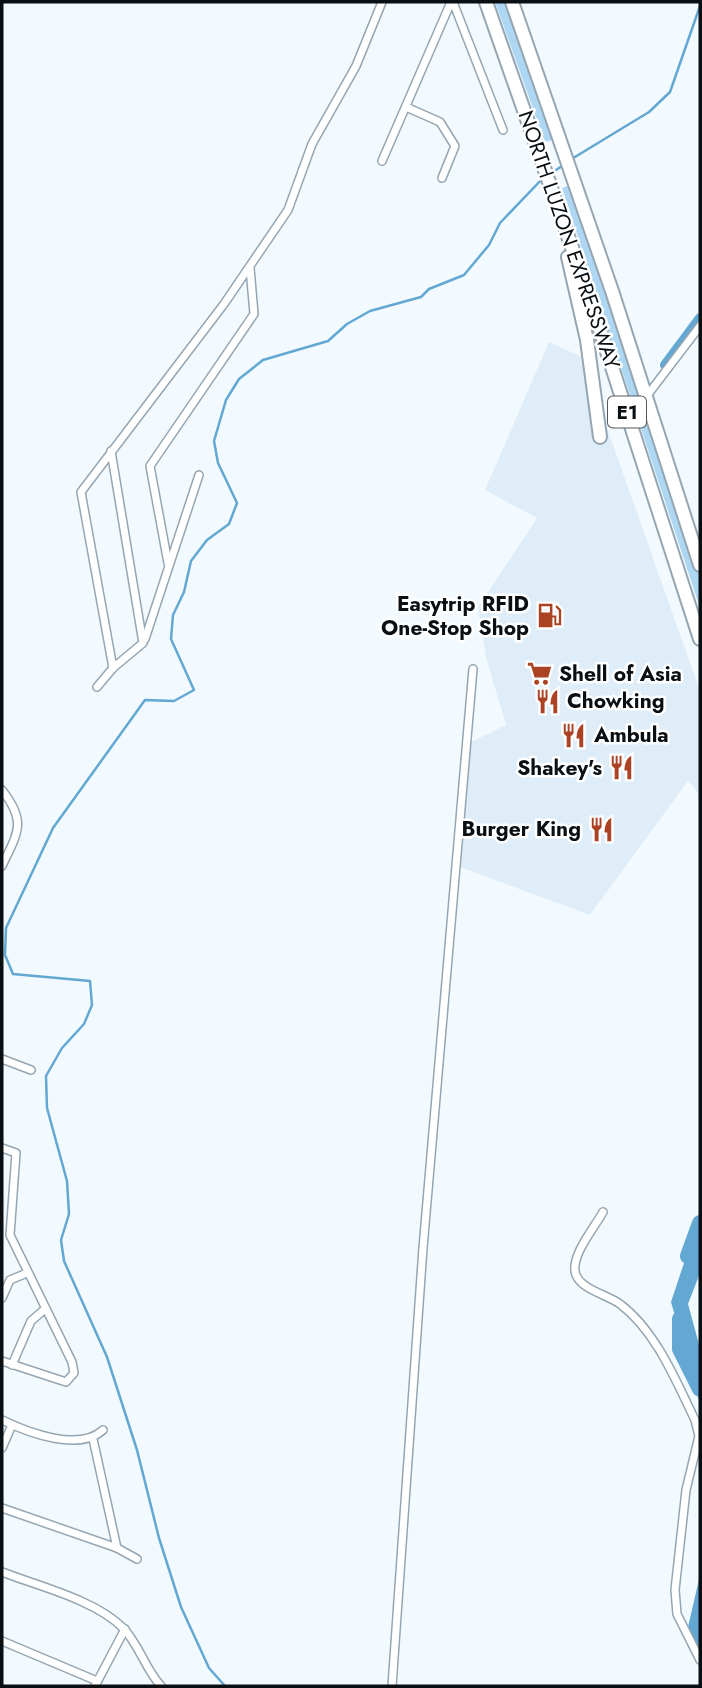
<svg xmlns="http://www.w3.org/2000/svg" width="702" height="1688" viewBox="0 0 702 1688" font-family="Jost,sans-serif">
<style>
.built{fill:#dfedf8}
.green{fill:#add7f2}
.water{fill:#62a8d2}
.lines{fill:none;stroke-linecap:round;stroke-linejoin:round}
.stream{stroke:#62a8d2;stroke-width:2.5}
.canal{stroke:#62a8d2;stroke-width:10}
.river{stroke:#62a8d2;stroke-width:16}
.street-casing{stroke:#95a6b2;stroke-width:10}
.highway-casing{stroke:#95a6b2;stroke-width:16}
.street{stroke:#fff;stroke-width:7}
.highway{stroke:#fff;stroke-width:12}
.labels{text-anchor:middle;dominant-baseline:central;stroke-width:5;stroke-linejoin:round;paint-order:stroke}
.shield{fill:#fff;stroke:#53575a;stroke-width:2}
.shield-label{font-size:19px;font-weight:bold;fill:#090f13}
.street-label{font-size:21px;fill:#090f13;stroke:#fff}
.poi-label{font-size:21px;font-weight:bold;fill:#090f13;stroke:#fff;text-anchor:end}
</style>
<rect width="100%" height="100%" fill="#f2faff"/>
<polygon class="built" points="549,342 582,357 700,691 700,795 688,781 590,915 460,867 469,743 506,725 486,658 478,607 537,518 485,490"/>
<g class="green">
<polygon points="495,2 506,2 555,139 545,142"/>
<polygon points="570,185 700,577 700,608 562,188"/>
</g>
<g class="water">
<polygon points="700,1227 700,1273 688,1304 700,1348 700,1404 671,1302 693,1236"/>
<polygon points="700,1575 700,1665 685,1640"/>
</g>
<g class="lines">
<g class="stream">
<polyline points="570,160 649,112 670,92 700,6"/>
<polyline points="550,174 565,164"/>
<polyline points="225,1686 209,1668 181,1607 159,1538 137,1450 107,1357 64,1261 61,1240 69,1214 67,1181 47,1108 46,1076 62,1048 84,1024 92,1005 90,981 13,974 5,955 6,928 53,828 145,700 174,701 194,690 171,639 173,615 184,592 191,561 207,540 229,524 237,503 218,463 214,441 226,400 239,379 263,360 328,341 347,324 370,311 421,297 429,289 464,275 489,245 500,223 544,177"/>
</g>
<polyline class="canal" points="665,365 700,318"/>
<g class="river">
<polyline points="688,1256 700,1223"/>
<polyline points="680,1319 680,1349 700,1389"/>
</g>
<defs>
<g id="street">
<polyline points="453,2 503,130"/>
<polyline points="406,107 440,122 455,146 442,178"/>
<polyline points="382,161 451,2"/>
<polyline points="646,397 700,326"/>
<polyline points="168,563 150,466 254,314 250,268"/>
<polyline points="145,639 199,475"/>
<polyline points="113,668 81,492 224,304 288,210 312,144 356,66 382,2"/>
<polyline points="97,687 113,668 143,643 111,451"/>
<path d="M2,790C27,822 18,832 2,866"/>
<polyline points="2,1059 31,1070"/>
<polyline points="2,1148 16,1153 10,1235 72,1362 74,1373 66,1382 2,1361"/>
<path d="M603,1212C595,1227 569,1257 576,1275C582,1290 608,1295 620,1304C656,1331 676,1381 695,1420L699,1436L686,1490L675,1590L677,1614L700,1660"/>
<polyline points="2,1298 10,1280 27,1273"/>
<polyline points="12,1365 31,1321 45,1309"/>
<path d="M2,1420C29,1433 79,1452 103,1430"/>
<polyline points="93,1439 117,1548"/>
<polyline points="2,1448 12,1425"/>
<polyline points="2,1508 117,1548 137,1559"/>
<path d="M2,1572C38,1586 96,1600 123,1628C139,1644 145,1669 161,1686"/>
<polyline points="2,1641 97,1681"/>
<polyline points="95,1686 125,1629"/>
<polyline points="392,1686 423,1248 473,669"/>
</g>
<g id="highway">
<polyline points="486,2 590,299 700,639"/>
<polyline points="512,2 612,291 700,565"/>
<polyline points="568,257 587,340 600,437"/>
</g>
</defs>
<use href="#street" class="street-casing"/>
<use href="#highway" class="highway-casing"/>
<use href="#street" class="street"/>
<use href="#highway" class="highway"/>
</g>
<defs>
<symbol id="fuel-bare" viewBox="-9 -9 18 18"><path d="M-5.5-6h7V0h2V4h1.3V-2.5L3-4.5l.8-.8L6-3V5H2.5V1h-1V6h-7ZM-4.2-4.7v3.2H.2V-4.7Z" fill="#aa4223" stroke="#fff" stroke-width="2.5" paint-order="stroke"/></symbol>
<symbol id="supermarket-bare" viewBox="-9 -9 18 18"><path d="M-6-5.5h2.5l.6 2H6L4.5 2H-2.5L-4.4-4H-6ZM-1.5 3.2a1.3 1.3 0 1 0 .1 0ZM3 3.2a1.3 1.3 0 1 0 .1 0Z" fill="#aa4223" stroke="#fff" stroke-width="2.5" paint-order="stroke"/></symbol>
<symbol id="restaurant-bare" viewBox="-9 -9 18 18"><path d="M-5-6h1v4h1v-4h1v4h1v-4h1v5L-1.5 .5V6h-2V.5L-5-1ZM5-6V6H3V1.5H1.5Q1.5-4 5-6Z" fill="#aa4223" stroke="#fff" stroke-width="2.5" paint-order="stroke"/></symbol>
</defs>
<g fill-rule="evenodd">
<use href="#fuel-bare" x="532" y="598" width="35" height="35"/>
<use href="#supermarket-bare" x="522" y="656" width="35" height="35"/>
<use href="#restaurant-bare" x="530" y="684" width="35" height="35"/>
<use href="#restaurant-bare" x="556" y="718" width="35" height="35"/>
<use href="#restaurant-bare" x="604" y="750" width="35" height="35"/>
<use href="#restaurant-bare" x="584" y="812" width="35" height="35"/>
</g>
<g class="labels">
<rect class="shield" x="608" y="396.5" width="38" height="31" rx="5"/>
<g class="shield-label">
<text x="627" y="412">E1</text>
</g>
<g class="street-label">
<text transform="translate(569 240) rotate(71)">NORTH LUZON EXPRESSWAY</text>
</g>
<g class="poi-label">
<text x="529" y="604">Easytrip RFID<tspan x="529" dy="24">One-Stop Shop</tspan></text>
<text x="559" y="674" text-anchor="start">Shell of Asia</text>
<text x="567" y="701" text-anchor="start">Chowking</text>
<text x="594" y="735" text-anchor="start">Ambula</text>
<text x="602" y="768">Shakey's</text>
<text x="581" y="829">Burger King</text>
</g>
</g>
<rect width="702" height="1688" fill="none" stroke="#090f13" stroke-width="7"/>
</svg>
